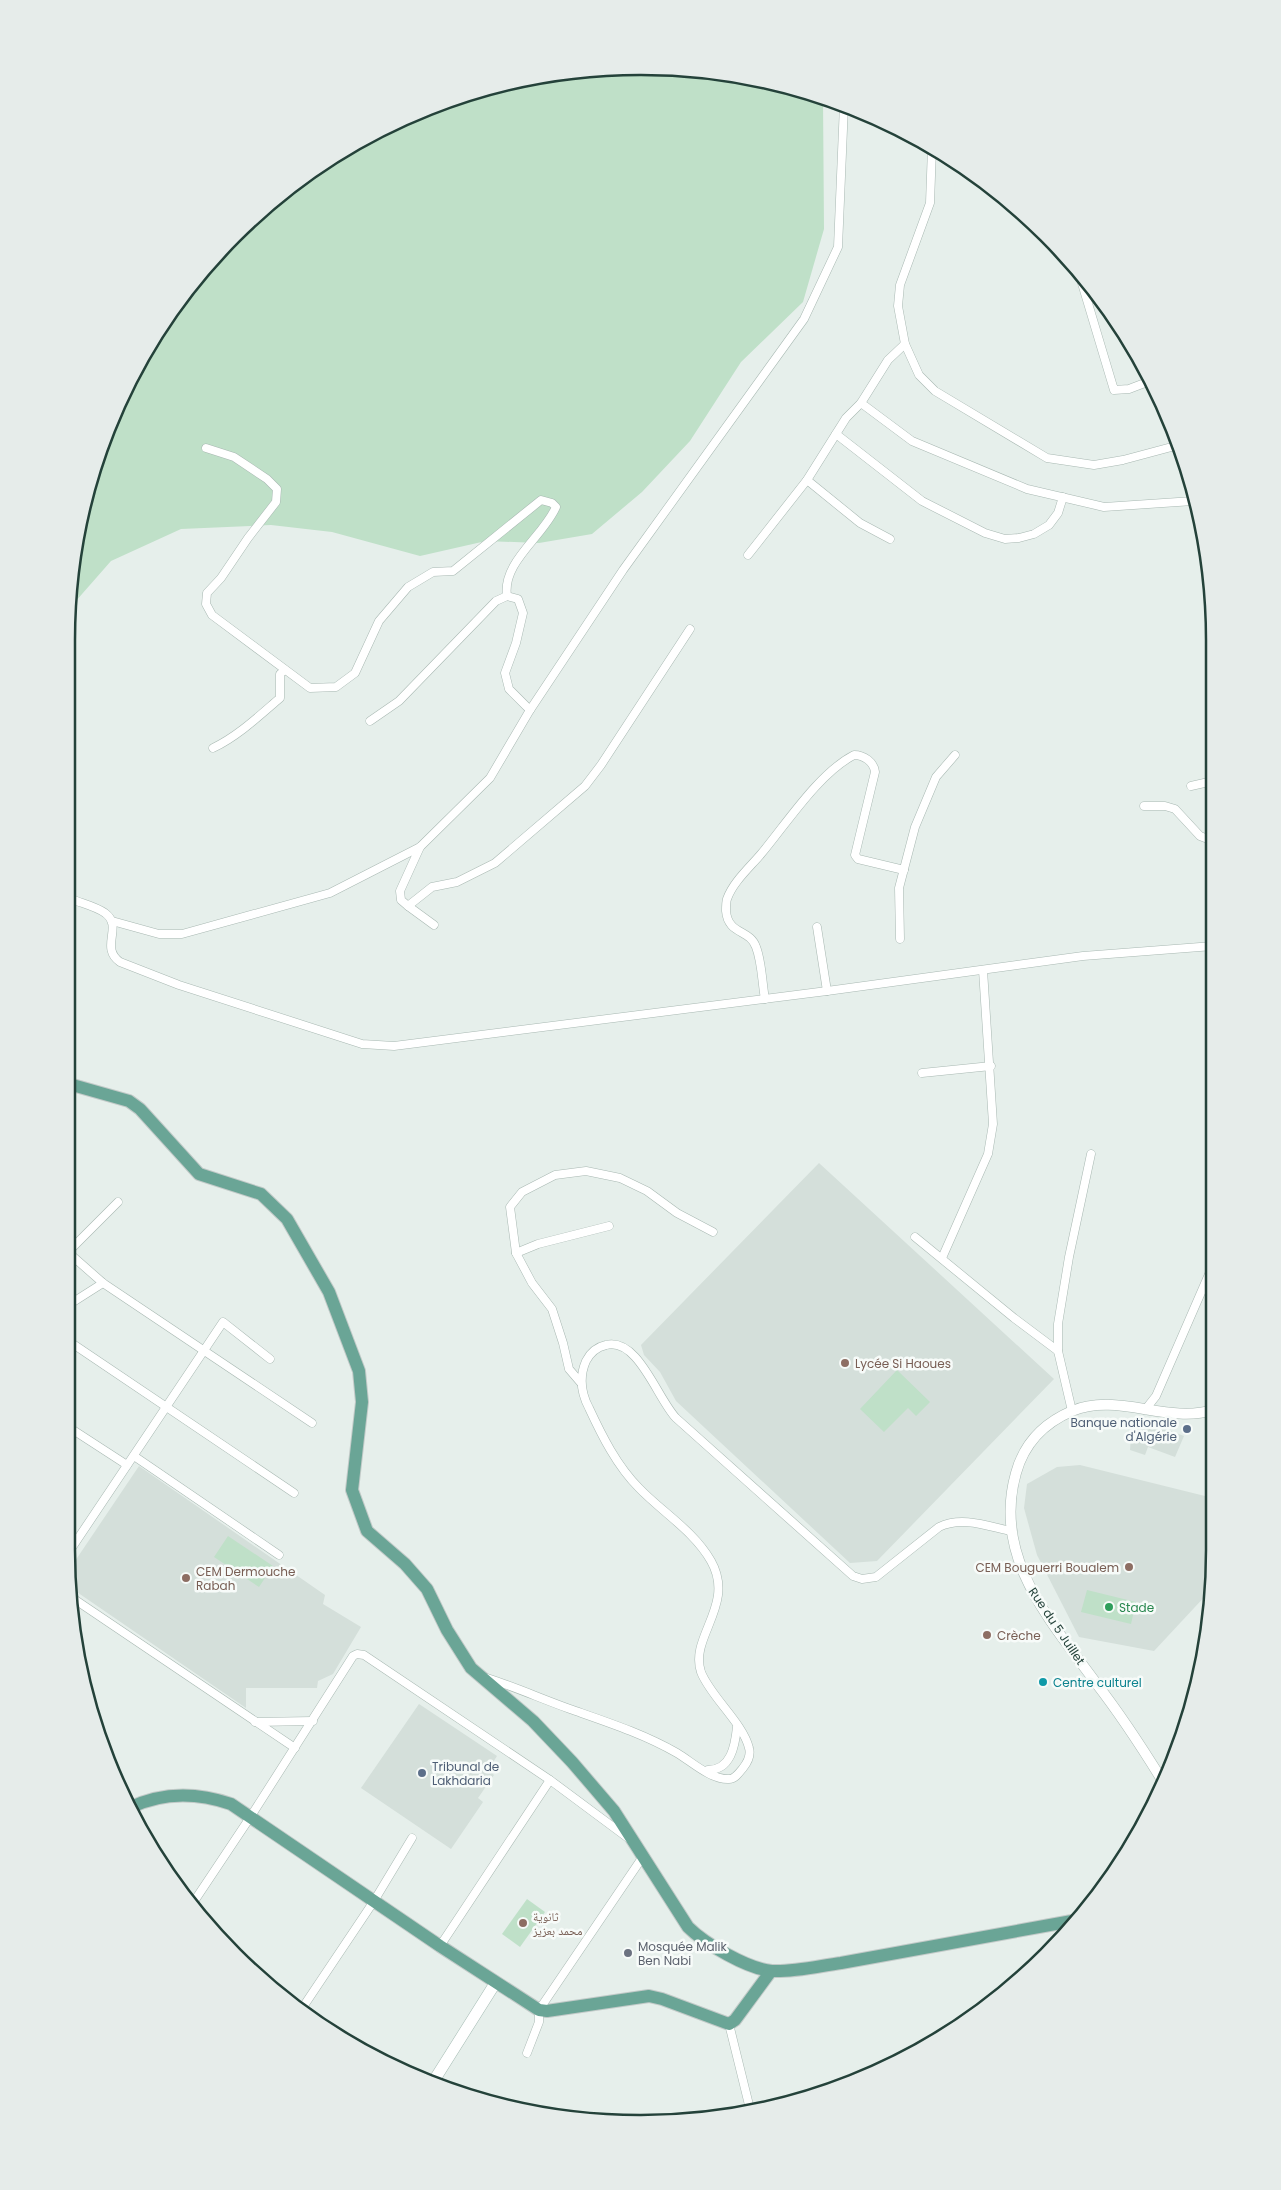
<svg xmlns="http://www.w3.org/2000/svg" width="1281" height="2190" viewBox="0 0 1281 2190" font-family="Poppins,'Noto Naskh Arabic',sans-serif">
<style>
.built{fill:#d4dfda}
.green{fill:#bfe0c8}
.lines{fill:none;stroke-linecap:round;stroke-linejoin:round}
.minor-casing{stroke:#a8b8b2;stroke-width:9}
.tertiary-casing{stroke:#a8b8b2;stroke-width:11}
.secondary-casing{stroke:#a4bbb3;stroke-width:12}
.primary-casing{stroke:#c2cac8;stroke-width:14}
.minor{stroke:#fff;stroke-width:8}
.tertiary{stroke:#fff;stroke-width:10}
.secondary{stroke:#fff;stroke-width:11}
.primary{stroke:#6aa596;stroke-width:12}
.education-dot{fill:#8d6e63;stroke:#f7fbf9;stroke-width:2}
.service-dot{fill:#5c6f8a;stroke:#f7fbf9;stroke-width:2}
.leisure-dot{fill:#2e9e5b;stroke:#f7fbf9;stroke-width:2}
.culture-dot{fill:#0f9aa8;stroke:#f7fbf9;stroke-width:2}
.worship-dot{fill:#6b7280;stroke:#f7fbf9;stroke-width:2}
.labels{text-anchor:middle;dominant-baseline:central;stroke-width:5;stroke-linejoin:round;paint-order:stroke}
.education-label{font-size:12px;fill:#785e54;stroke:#f7fbf9;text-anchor:start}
.service-label{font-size:12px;fill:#4e5e75;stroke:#f7fbf9;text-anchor:end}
.leisure-label{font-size:12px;fill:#27864d;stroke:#f7fbf9;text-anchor:start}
.street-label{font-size:12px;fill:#24423a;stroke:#f7fbf9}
.culture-label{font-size:12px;fill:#0d838f;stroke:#f7fbf9;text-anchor:start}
.worship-label{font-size:12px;fill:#5b616d;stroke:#f7fbf9;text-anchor:start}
.rim{fill:none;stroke:#24423a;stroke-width:2.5}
</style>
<rect width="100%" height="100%" fill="#e6efeb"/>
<g class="built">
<polygon points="819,1163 1054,1379 877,1561 850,1563 676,1401 660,1372 644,1355 641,1345"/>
<polygon points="1132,1423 1155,1425 1184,1436 1175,1457 1148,1447 1145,1455 1130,1450"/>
<polygon points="1080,1465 1213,1498 1213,1580 1208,1593 1154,1651 1079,1637 1037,1555 1024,1508 1027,1484 1057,1467"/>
<polygon points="139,1466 325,1595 323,1604 361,1627 333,1674 318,1681 317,1688 246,1688 246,1708 71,1588 71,1567"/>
<polygon points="419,1704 497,1756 488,1770 494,1775 478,1798 483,1802 451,1849 361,1788"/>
</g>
<g class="green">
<polygon points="640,66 752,77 823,99 824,229 803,302 741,362 690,441 642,492 592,534 539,543 486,541 420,556 332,532 271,525 181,529 111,561 68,610 97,456 163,322 234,235 321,163 420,110 528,77"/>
<polygon points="897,1370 930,1402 916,1416 908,1408 884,1432 860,1409"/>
<polygon points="228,1536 273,1566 259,1587 214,1557"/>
<polygon points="1087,1590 1136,1602 1131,1624 1081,1612"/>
<polygon points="527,1899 545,1912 520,1947 502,1934"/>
</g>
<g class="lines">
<defs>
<g id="minor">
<polyline points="932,148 930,203 900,285 898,306 905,344 919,375 935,391 1047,458 1094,465 1123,460 1179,445"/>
<polyline points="1081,280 1114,390 1129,389 1150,381"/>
<polyline points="905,344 888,360 861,403 912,441 1027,489 1104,507 1193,501"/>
<polyline points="836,434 922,501 985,533 1005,539 1019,538 1034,534 1049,525 1058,513 1063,497"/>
<path d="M206,448L234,457L267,479L277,489L276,502L248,538L221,578L207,593L206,604L212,615L310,688L336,687L355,673L379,621L408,587L433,572L453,571L541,500L552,503L556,507C543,537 502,562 507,596"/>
<polyline points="807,480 860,523 890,539"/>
<polyline points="748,555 807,480 846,418 861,403"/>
<polyline points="370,721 399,701 496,601 507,596 518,599 523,613 516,643 505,673 509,689 530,710"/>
<path d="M213,748C238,736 259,716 280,698V674L285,670"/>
<polyline points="1191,786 1213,781"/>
<polyline points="1144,806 1165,806 1175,809 1200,836 1213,841"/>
<polyline points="420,847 400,891 401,900 408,906 432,887 457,882 495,863 585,786 601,765 690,629"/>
<path d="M69,898C80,903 95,906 105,913C124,927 99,947 120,962L179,985L362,1044L394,1046L827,991L1083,956L1213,946"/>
<polyline points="408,906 434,925"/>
<polyline points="112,921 159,934 182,934 330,893 420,847 490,778 530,710 623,570 804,319 838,247 844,105"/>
<polyline points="817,927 827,991"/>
<polyline points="900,939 899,888 915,827 936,777 955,755"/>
<path d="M765,999C762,983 762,962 756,947C750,929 728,935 726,911C726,908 726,902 727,899C733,882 750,867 761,854C787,823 819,773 854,755C864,755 874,762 875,772L855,855L858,859L904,870"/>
<polyline points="922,1073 991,1066"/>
<polyline points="915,1237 1014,1318 1058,1351"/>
<polyline points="70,1250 118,1202"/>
<polyline points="516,1253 538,1244 609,1226"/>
<polyline points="70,1254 103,1283 312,1423"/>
<polyline points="942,1258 988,1154 993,1124 983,970"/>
<polyline points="70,1304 103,1283"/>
<polyline points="70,1342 294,1493"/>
<polyline points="581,1383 569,1369 563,1343 552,1309 532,1283 516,1253 510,1207 522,1192 555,1175 586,1171 620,1178 647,1191 677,1213 713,1232"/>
<polyline points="1145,1410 1156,1396 1213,1265"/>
<polyline points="1072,1411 1058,1351 1058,1324 1069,1257 1091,1154"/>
<polyline points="70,1428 127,1465"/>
<polyline points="134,1456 279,1555"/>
<polyline points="71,1549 223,1322 270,1359"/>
<polyline points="71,1597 295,1748"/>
<path d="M487,1678C515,1687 542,1699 570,1709C607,1722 644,1734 677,1753C692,1762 711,1780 729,1779C735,1779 739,1773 743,1768C747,1763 751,1755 749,1748C743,1723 710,1696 701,1672C689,1637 736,1605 711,1561C694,1531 662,1512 639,1488C617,1466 602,1436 589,1408C581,1393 579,1377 586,1361C590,1353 597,1347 606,1345C638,1337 657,1398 676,1418L853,1576L862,1579L876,1577L939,1527C962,1516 987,1526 1010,1531"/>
<polyline points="255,1722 313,1721"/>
<path d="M708,1770C731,1770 735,1746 737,1727"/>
<polyline points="191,1906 251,1816 353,1656 357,1654 364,1655 550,1780 628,1838"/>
<polyline points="440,1946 550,1780"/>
<polyline points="301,2010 374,1901 412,1838"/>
<polyline points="729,2024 751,2113"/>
<polyline points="527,2053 539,2022 539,2010 642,1858"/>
</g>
<path id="tertiary" d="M1162,1780C1141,1746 1120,1714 1096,1683C1050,1620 992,1557 1016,1473C1024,1444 1044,1423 1072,1411C1117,1392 1167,1424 1213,1410"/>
<polyline id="secondary" points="433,2082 496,1982"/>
<g id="primary">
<path d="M69,1084L129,1101L140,1109L199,1174L261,1194L287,1219L329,1292L359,1371L362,1402L352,1490L367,1531L405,1564L427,1589L447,1630L471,1668L533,1721L572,1762L614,1811L688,1927C705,1944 748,1969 772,1971C795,1972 819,1966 841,1963L1072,1921"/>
<path d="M129,1808C162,1792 196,1792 231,1804L440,1946L539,2010L547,2011L649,1996L662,1999L729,2024L735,2020L771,1971"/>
</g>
</defs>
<use href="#minor" class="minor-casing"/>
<use href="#tertiary" class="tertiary-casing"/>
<use href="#secondary" class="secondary-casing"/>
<use href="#primary" class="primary-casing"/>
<use href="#minor" class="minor"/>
<use href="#tertiary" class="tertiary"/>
<use href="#secondary" class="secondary"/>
<use href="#primary" class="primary"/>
</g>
<g class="education-dot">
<circle cx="845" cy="1363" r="5"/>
<circle cx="1129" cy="1567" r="5"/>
<circle cx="186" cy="1578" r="5"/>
<circle cx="987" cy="1635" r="5"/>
<circle cx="523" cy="1923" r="5"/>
</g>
<g class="service-dot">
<circle cx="1187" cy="1429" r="5"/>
<circle cx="422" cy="1773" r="5"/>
</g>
<circle class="leisure-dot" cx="1109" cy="1607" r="5"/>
<circle class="culture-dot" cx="1043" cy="1682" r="5"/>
<circle class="worship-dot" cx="628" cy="1953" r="5"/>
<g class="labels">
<g class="education-label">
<text x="855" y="1363">Lycée Si Haoues</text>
<text x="1119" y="1567" text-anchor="end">CEM Bouguerri Boualem</text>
<text x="196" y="1571">CEM Dermouche<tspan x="196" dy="14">Rabah</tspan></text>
<text x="997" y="1635">Crèche</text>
<text x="533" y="1916">ثانوية<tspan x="533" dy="14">محمد بعزيز</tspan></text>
</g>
<g class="service-label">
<text x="1177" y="1422">Banque nationale<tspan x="1177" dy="14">d'Algérie</tspan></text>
<text x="432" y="1766" text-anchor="start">Tribunal de<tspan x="432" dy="14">Lakhdaria</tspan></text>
</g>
<g class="leisure-label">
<text x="1119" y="1607">Stade</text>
</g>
<g class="street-label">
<text transform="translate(1057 1626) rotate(56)">Rue du 5 Juillet</text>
</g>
<g class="culture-label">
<text x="1053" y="1682">Centre culturel</text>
</g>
<g class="worship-label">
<text x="638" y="1946">Mosquée Malik<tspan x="638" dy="14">Ben Nabi</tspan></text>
</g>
</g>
<path d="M0 0H1281V2190H0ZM640 75H641A565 565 0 0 1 1206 640V1550A565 565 0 0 1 641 2115H640A565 565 0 0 1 75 1550V640A565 565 0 0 1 640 75Z" fill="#e6ecea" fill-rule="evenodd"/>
<path class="rim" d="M640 75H641A565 565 0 0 1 1206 640V1550A565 565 0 0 1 641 2115H640A565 565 0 0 1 75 1550V640A565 565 0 0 1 640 75Z"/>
</svg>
